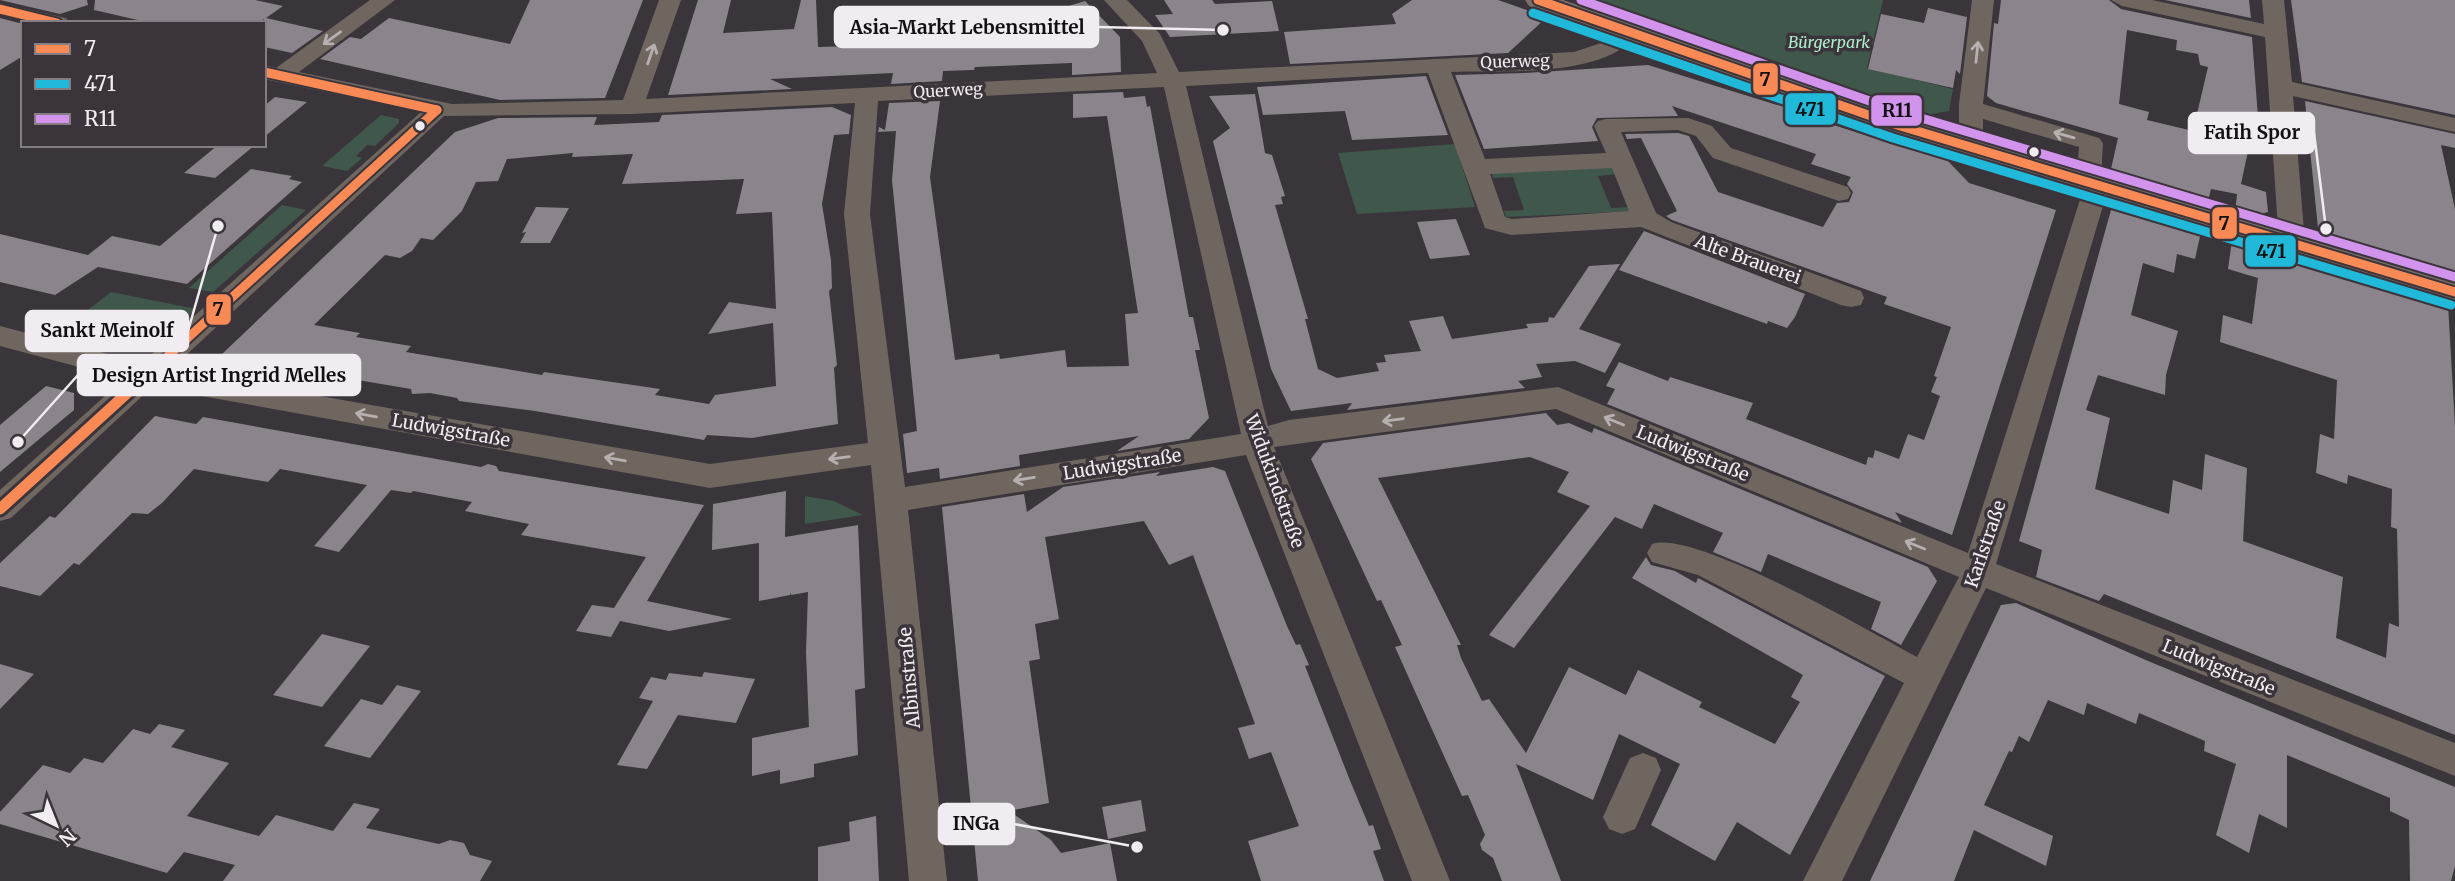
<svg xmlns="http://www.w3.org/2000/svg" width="2455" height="881" viewBox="0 0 2455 881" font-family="Merriweather,serif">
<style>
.green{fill:#40574b}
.building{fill:#8b848c;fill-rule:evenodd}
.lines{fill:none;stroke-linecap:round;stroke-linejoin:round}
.minor{fill:#6f6660;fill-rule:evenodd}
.major{fill:#7a6e67;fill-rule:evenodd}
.bus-1-far1-casing{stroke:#3b343b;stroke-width:13}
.bus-1-casing{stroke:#3b343b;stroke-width:17}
.bus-2-casing{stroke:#3b343b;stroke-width:13}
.bus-3-casing{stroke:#3b343b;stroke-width:13}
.bus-1-far1{stroke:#f98a56;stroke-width:9}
.bus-1{stroke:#f98a56;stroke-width:11}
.bus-2{stroke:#20b9da;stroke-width:9}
.bus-3{stroke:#d193ec;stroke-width:9}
.oneway{stroke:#b6b0b0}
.bus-dot{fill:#f1ecf1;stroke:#3b343b;stroke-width:2.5}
.labels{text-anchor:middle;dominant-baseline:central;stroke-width:7;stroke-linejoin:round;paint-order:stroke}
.far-park-label{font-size:16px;font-style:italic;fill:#aeefce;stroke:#3b343b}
.far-street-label{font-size:16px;fill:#f1ecf1;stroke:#3b343b}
.street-label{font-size:18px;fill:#f1ecf1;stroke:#3b343b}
.leader{fill:none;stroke:#f1ecf1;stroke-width:2.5}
.callout-dot{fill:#f1ecf1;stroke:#3b343b;stroke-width:2.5}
.callout{fill:#f1ecf1;stroke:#f1ecf1;stroke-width:2.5}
.callout-label{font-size:19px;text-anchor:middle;font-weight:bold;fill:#111}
.line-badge{stroke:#3b343b;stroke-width:2.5}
.pale-badge-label{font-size:19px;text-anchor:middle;font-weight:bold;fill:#111}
</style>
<rect width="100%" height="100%" fill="#3a353a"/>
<g class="green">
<polygon points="1580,0 1883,0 1867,68 1953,89 1949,111 1921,116 1721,51"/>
<polygon points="381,115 399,119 399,123 375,146 367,145 356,156 362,158 347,171 322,166"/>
<polygon points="1455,144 1475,207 1357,214 1338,153"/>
<polygon points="1613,165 1617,174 1598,176 1611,208 1631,207 1633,211 1506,217 1504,211 1524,210 1513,177 1493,178 1491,171"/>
<polygon points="282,205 306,210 213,292 189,288"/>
<polygon points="111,292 196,309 147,352 61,331"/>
<polygon points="805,496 834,501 863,515 805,524"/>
</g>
<g class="building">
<polygon points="0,0 87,0 88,5 60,14"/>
<polygon points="95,0 255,0 283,6 266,18 323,31 292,53 264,47 264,19 259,23 151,23 94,10"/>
<polygon points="530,0 643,0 605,98 500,100 320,59 350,37 361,39 389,18 510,44"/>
<polygon points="698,0 731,0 723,33 794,29 801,0 816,0 818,47 1006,42 1003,26 1085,1 1120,37 1121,72 1072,75 1072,63 975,67 974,70 943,71 942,81 891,84 893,73 770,79 792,89 668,95"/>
<polygon points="1164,0 1212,0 1215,4 1272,1 1279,31 1170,37 1155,15 1173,14"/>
<polygon points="1412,0 1498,0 1547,17 1508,53 1290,64 1284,32 1396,24 1392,14"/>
<path d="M2001,0H2109L2121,9L2252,37L2260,144L2250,142L2241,184L2266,192L2268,212L2248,217L2235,213L2237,194L2211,189L2207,205L2180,197L2195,194L2111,169L2118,138L1996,103L1987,96L1994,23L1998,24ZM2127,30L2177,40L2176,50L2198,54L2200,65L2208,67L2193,131L2147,120L2149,112L2119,104Z"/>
<polygon points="2165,0 2249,0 2251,18"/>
<polygon points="2291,0 2455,0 2455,115 2302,82"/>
<polygon points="1928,8 1967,17 1960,74 1956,70 1953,88 1868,69 1881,14 1924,23"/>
<polygon points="0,18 23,24 23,56 0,70"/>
<polygon points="1648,65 1777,105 1779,102 1810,113 1808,117 1948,161 1969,183 2056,210 1952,535 1895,512 1902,523 1607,404 1615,389 1606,386 1619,362 1668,381 1670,377 1753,403 1746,419 1866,465 1868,457 1873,458 1875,450 1899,459 1908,434 1924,440 1940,396 1931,392 1937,377 1934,376 1951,327 1884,304 1887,297 1672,220 1666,216 1677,211 1641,138 1627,139 1625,134 1678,133 1689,136 1718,192 1823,227 1837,203 1849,202 1853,192 1847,184 1851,177 1811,164 1816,154 1672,106 1678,116 1597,118 1592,127 1598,141 1484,149 1455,75 1525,73"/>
<polygon points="1426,76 1448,135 1352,140 1345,111 1263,115 1257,87"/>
<polygon points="1123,92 1124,98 1145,96 1147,107 1150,106 1189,317 1193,317 1200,350 1195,350 1209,418 1189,439 1117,451 1139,436 1019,455 1020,466 940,479 939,468 907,473 903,434 917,431 892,180 896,131 878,132 879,127 885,130 889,103 940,101 930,177 955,360 999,354 1000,359 1065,350 1067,367 1129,366 1125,314 1138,313 1107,116 1073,118 1073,94"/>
<polygon points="1255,94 1265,153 1272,155 1285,196 1281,197 1283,204 1275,205 1308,319 1305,319 1318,369 1337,378 1379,371 1376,363 1386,362 1384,355 1421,351 1409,321 1443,316 1452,339 1528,328 1526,324 1548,322 1549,317 1554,318 1589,266 1620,264 1579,329 1621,344 1605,373 1575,361 1536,364 1542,377 1518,381 1525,388 1347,410 1352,403 1291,411 1271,369 1213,141 1230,128 1209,96"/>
<polygon points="275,97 307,102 264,137 264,106"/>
<polygon points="2305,101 2455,134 2455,148 2441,145 2455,209 2455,272 2446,269 2447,276 2319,238"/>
<path d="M832,107L851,115L849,134L834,135L822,204L831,260L832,288L829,291L837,365L834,368L838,424L752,438L707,435L704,440L535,411L459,401L457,398L430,393L412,394L411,389L322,374L318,378L221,355L455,132L498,118L597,117L594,125L659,122L662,115ZM573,153L572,157L633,154L622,184L744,179L736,214L772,212L776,309L729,302L708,334L773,323L776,386L715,395L709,404L655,395L660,389L544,372L542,375L406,352L411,346L356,337L360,333L314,325L385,255L400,258L412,251L421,238L433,240L462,211L476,182L498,181L507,159Z"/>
<polygon points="218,145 255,145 215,178 184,173"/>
<polygon points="251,169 292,176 289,179 302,182 187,284 98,267 55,295 0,282 0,234 88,255 112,236 160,246"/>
<polygon points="536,207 569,208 550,243 520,243 526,232 522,233"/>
<polygon points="2128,207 2202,229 2197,231 2201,232 2195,259 2177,254 2174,273 2143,263 2131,315 2178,331 2166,375 2165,395 2098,375 2086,410 2110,418 2095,489 2169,514 2173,480 2202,490 2205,454 2247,468 2243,541 2343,577 2336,638 2386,658 2389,623 2399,627 2397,529 2391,527 2392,489 2348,475 2347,484 2316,473 2320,434 2334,439 2337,380 2220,342 2223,315 2252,324 2258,278 2228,269 2232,241 2448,304 2455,426 2455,735 2104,594 2099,601 2036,577 2042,550 2019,541 2111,210"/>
<polygon points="1456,219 1470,255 1430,259 1417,222"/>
<polygon points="1644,231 1805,294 1795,317 1787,328 1768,321 1767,324 1619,270"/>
<polygon points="46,386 74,393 74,410 0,472 0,425"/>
<polygon points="1546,413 1557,425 1569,423 1592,433 1594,428 1928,567 1937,581 1901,645 1871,629 1881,602 1768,554 1761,572 1713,552 1723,533 1654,504 1642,529 1615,517 1514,648 1489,635 1590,506 1557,492 1569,472 1530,457 1378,478 1461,645 1457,645 1461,658 1482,701 1489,699 1526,753 1569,667 1626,695 1638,670 1702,702 1699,707 1775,744 1800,702 1791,697 1803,675 1632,578 1646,557 1651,565 1675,571 1696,583 1698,578 1885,676 1790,855 1737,822 1715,861 1651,825 1680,764 1619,734 1593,800 1516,764 1561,881 1502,881 1493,858 1482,850 1480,844 1485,835 1468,795 1462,796 1395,647 1402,645 1381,600 1377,601 1311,459 1323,443"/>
<polygon points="155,416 196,424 203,417 481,467 488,464 496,466 499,471 704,505 647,601 732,619 669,631 620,621 611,637 576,631 592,605 614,608 646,557 521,535 529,524 465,511 472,502 413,491 411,493 391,490 339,552 314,546 367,485 280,469 268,482 194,469 162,503 148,514 132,513 79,565 74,563 40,596 0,586 0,563 50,516 55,518"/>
<polygon points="1213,467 1225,471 1287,626 1296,645 1300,644 1309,665 1305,666 1349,778 1369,826 1373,825 1381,849 1373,851 1384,881 1261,881 1248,841 1299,826 1271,752 1249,759 1238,728 1255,724 1193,555 1169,565 1144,521 1045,537 1059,619 1035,624 1040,659 1029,661 1049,803 1009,811 1051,840 1061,853 1110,843 1117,881 978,881 942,507 1024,494 1027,512 1063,487 1160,472 1156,476"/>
<polygon points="786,491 785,537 858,525 865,688 855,690 858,755 814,764 814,777 780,784 780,770 752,776 752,738 809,727 806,652 808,592 791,595 791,592 790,595 759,601 759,543 712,550 713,504"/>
<polygon points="2016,603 2148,661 2455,787 2455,866 2451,881 2410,881 2409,820 2390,811 2390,798 2287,755 2287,828 2259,814 2249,853 2216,835 2236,764 2204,751 2205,741 2139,713 2136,724 2087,703 2084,715 2048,700 2029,742 2019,736 2012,752 2009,751 1984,805 2053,836 2046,866 1974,830 1954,881 1870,881 2001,605"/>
<polygon points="322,634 370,646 322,707 273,695"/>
<polygon points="0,664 34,674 0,709"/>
<polygon points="704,672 755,679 736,723 678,715 647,769 617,765 653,701 639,698 651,677 666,680 669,673 702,677"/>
<polygon points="397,685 421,691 370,758 324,746 361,699 382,705"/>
<polygon points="159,724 185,730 171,747 229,763 187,816 259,836 276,815 333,831 354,803 380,809 366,828 439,844 450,840 464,843 470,855 492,861 480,881 223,881 235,865 184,852 167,873 0,824 0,812 43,765 70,773 84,758 103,763 133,729 150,734"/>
<polygon points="1141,800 1146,831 1108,839 1102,807"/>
<polygon points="876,816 879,881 818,881 818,847 850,841 849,822"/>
</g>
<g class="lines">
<g class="minor">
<path d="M370,0H395L299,72L452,104L623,100L659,0H681L646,99L1157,73L1142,41L1104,0H1127L1160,34L1179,72L1574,52L1604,42L1620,27H1636L1639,32C1607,79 1503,70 1451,72L1485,159L1606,153L1594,126L1598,121L1606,119L1688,118L1712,126L1731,148L1848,187L1851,193L1848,199L1839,201L1713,158L1696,136L1678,130L1621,132L1656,213L1671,222L1861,291L1864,298L1861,305L1851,307L1841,305L1641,227L1511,235L1485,228L1428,73L1186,86L1268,426L1289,420L1558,387L1968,553L2083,190L2076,183L2079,147L1983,119V148L1980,153H1962L1959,148V104L1972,0H1994L1983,104L2099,138L2103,143L2101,179L2109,186L1996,564L2455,743V776L1986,588L1842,881H1803L1904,683L1698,575L1652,562L1647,553L1652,544C1695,529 1870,632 1917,657L1959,577L1556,409L1274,447L1450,881H1412L1246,455L908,510L947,881H909L871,465L710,488L152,387L11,518L0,521V490L124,379L0,346V326L142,363L421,112L264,79V65L276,68ZM1164,87L1241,434L905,487L870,214L878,101ZM855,103L844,214L868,443L710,464L170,370L444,116L632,114ZM1612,168L1629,211L1512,219L1505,217L1490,174Z"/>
<polygon points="2111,0 2152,0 2264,24 2262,0 2284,0 2292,82 2455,118 2455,132 2293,96 2305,243 2301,249 2292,252 2283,249 2279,243 2265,37 2122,6"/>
<polygon points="0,3 66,18 69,23 30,23 0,15"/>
<polygon points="1643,753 1656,758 1661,770 1635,829 1622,834 1609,829 1603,817 1630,758"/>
</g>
<polygon class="major" points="1525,0 1563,0 1907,119 2455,281 2455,303 1887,131 1529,6"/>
<defs>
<g id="bus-1-far1">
<polyline points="1538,0 1897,125 2455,292"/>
<polyline points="0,9 57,23"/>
<polyline points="264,72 437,110"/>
<polyline points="145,377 437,110"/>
</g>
<polyline id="bus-1" points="0,509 147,375"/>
<polyline id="bus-2" points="1533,13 1893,138 2451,305"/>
<polyline id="bus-3" points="1581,0 1901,112 2455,277"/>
</defs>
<use href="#bus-1-far1" class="bus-1-far1-casing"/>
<use href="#bus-1" class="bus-1-casing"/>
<use href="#bus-2" class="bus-2-casing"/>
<use href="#bus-3" class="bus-3-casing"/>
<use href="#bus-1-far1" class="bus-1-far1"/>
<use href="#bus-1" class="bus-1"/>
<use href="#bus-2" class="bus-2"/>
<use href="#bus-3" class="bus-3"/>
</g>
<defs><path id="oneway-shaft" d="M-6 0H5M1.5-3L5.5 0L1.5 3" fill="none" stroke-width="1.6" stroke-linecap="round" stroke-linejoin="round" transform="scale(1.75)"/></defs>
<g class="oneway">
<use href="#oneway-shaft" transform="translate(332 38) rotate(144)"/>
<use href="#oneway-shaft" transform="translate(1977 52) rotate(-84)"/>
<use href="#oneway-shaft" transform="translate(651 54) rotate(-71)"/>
<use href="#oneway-shaft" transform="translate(2064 135) rotate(-164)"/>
<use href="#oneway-shaft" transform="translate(366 415) rotate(-170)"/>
<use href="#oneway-shaft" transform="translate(1393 420) rotate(172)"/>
<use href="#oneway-shaft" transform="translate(1614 421) rotate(-158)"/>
<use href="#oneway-shaft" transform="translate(839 458) rotate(172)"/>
<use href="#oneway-shaft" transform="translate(615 459) rotate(-170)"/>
<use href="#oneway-shaft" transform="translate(1024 479) rotate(171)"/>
<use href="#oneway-shaft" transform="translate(1915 545) rotate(-158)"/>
</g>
<g class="bus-dot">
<circle cx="420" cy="126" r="6"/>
<circle cx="2034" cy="152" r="6"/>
</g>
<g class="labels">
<g class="far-park-label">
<text x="1829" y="42">Bürgerpark</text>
</g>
<g class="far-street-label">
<text transform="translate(1515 61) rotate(-2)">Querweg</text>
<text transform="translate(948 90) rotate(-3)">Querweg</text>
</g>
<g class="street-label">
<text transform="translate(1748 259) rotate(20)">Alte Brauerei</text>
<text transform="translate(451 430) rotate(10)">Ludwigstraße</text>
<text transform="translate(1693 453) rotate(22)">Ludwigstraße</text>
<text transform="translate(1122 464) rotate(-9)">Ludwigstraße</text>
<text transform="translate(1275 481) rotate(70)">Widukindstraße</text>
<text transform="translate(1985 544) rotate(-71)">Karlstraße</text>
<text transform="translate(2219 667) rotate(22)">Ludwigstraße</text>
<text transform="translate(909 678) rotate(-95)">Albinstraße</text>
</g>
</g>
<path class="leader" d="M1223 30L1098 27M2326 229L2314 133M218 226L188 331M18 442L78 375M1137 847L1014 824"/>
<g class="callout-dot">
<circle cx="1223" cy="30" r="7"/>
<circle cx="2326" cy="229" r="7"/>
<circle cx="218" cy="226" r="7"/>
<circle cx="18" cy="442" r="7"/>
<circle cx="1137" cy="847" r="7"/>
</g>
<g class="callout">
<rect x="835" y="7" width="263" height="40" rx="7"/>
<rect x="2189" y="113" width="125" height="40" rx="7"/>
<rect x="26" y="311" width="162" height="40" rx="7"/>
<rect x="78" y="355" width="282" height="40" rx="7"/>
<rect x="939" y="804" width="75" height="40" rx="7"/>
</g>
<g class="callout-label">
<text x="967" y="34">Asia-Markt Lebensmittel</text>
<text x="2252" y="139">Fatih Spor</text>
<text x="107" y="337">Sankt Meinolf</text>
<text x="219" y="382">Design Artist Ingrid Melles</text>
<text x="976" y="830">INGa</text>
</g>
<g class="line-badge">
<rect x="1752" y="62" width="27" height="34" rx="7" fill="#f98a56"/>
<rect x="1784" y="92" width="53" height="34" rx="7" fill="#20b9da"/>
<rect x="1870" y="94" width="53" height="33" rx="7" fill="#d193ec"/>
<rect x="2211" y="206" width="27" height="34" rx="7" fill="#f98a56"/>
<rect x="2244" y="234" width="53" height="34" rx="7" fill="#20b9da"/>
<rect x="205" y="293" width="27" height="33" rx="7" fill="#f98a56"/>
</g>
<g class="pale-badge-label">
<text x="1765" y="86">7</text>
<text x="1810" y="116">471</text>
<text x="1897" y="117">R11</text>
<text x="2224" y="230">7</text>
<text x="2271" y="258">471</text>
<text x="218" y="316">7</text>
</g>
<rect x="21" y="21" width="245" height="126" fill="#3b343b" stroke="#847e84" stroke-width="2"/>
<rect x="35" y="44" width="35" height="10" fill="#f98a56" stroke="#847e84" stroke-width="2"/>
<text x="84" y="56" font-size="21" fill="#f1ecf1">7</text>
<rect x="35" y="79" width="35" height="10" fill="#20b9da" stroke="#847e84" stroke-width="2"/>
<text x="84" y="91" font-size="21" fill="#f1ecf1">471</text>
<rect x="35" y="114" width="35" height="10" fill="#d193ec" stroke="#847e84" stroke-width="2"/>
<text x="84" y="126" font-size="21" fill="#f1ecf1">R11</text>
<g transform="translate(56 825) rotate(137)" stroke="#3b343b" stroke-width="5" paint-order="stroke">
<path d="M0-5L12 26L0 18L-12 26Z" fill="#f1ecf1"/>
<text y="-10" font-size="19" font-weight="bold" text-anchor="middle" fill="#f1ecf1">N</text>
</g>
</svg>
